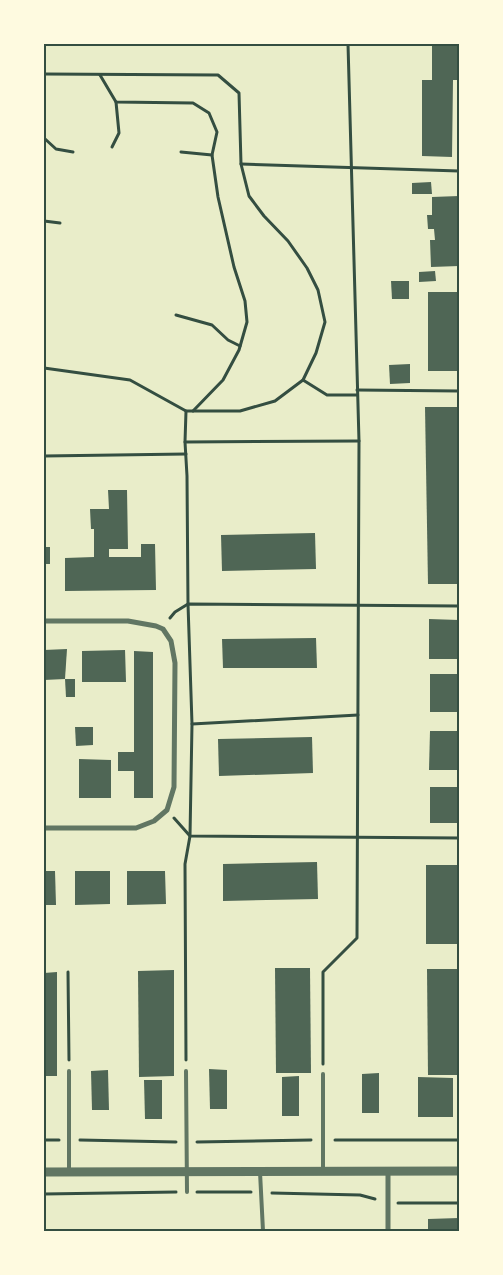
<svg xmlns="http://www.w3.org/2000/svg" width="503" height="1275" viewBox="0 0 503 1275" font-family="Lora,serif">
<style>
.building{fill:#4f6655}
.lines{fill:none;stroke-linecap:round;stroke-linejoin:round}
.path{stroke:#344e41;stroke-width:3}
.service{stroke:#617663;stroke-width:4}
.minor{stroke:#617663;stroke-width:5}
.tertiary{stroke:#617663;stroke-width:9}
.neatline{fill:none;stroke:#344e41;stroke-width:2}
</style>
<rect width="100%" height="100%" fill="#e9edc9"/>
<g class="building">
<polygon points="432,44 458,44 458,80 453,80 452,157 422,156 422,80 432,80"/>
<polygon points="431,182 432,194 412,194 412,183"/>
<polygon points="459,196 459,266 431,267 430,240 435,240 434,229 428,229 427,215 432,215 432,197"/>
<polygon points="435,271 436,281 419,282 419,272"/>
<polygon points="391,281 409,281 409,299 392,299"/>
<polygon points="428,292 458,292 459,371 428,371"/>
<polygon points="410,364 410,383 390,384 389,365"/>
<polygon points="425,407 459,407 459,584 428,584"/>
<polygon points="108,490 127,490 128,549 109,549 109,557 141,557 141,544 155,544 156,590 65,591 65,558 94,557 94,529 91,529 90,509 109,509"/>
<polygon points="315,533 316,569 222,571 221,535"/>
<rect x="44" y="547" width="6" height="17"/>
<polygon points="429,619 459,620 459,659 429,659"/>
<polygon points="316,638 317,668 223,668 222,639"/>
<polygon points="67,649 65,679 44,680 44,650"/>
<polygon points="125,650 126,682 82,682 82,651"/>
<polygon points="134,651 153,652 153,798 134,798 134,771 118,771 118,752 134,752"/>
<rect x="430" y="674" width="29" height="38"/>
<polygon points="65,679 75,679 75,697 66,697"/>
<polygon points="75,727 93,727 93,745 76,746"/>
<polygon points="430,731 459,731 459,770 429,770"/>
<polygon points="312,737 313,773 219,776 218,739"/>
<polygon points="79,759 111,760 111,798 79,798"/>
<rect x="430" y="787" width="29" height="36"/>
<polygon points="317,862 318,899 223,901 223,864"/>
<rect x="426" y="865" width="33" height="79"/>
<polygon points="44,871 55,871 56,905 44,905"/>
<polygon points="75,871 110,871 110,904 75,905"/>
<polygon points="127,871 165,871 166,904 127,905"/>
<polygon points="275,968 310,968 311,1073 276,1073"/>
<polygon points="427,969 459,969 459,1075 428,1075"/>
<polygon points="174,970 174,1076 139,1077 138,971"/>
<polygon points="57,972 57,1076 44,1076 44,973"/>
<polygon points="209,1069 227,1070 227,1109 210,1109"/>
<polygon points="108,1070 109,1110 92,1110 91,1071"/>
<polygon points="379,1073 379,1113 362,1113 362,1074"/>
<polygon points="299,1076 299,1116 282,1116 282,1077"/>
<polygon points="418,1077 453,1078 453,1117 418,1117"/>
<rect x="44" y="1079" width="2" height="39"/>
<polygon points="144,1080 162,1080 162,1119 145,1119"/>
<polygon points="459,1218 459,1231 428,1231 428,1219"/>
</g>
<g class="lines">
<g class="path">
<polyline points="44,74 218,75 239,93 241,164 249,196 264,216 288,241 307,268 318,290 325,322 316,353 303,380 275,401 240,411 186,411 130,380 44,368"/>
<polyline points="100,75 116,102 193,103 209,113 217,132 212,155 218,197 234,267 245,301 247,322 239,350 223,380 193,411"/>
<polyline points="44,138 56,149 73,152"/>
<polyline points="112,147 119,133 116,102"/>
<polyline points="181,152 212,155"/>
<polyline points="241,164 459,171"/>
<polyline points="44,221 60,223"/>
<polyline points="176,315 212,325 228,340 240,346"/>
<polyline points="303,380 327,395 357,395"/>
<polyline points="357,390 459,391"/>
<polyline points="185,442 359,441"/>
<polyline points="44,456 186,454"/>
<polyline points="170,618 175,612 188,604 459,606"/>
<polyline points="192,724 358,715"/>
<polyline points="174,818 190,836 459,838"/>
<polyline points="68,972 69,1060"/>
<polyline points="186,1060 185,864 190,836 192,724 188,604 187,476 185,442 186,411"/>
<polyline points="323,1064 323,972 357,938 359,441 348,44"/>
<polyline points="44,1140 59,1140"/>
<polyline points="80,1140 176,1142"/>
<polyline points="335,1140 459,1140"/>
<polyline points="197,1142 311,1140"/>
<polyline points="197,1192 251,1192"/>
<polyline points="272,1193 360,1195 375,1199"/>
<polyline points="44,1194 176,1192"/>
<polyline points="398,1203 459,1203"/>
</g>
<g class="service">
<polyline points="69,1071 69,1172"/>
<polyline points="186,1071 187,1192"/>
<polyline points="323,1074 323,1172"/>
<polyline points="260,1172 263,1231"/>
</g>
<g class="minor">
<polyline points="44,621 128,621 156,626 163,629 171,641 175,663 174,787 167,810 154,821 136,828 44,828"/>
<polyline points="388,1231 388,1171"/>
</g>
<polyline class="tertiary" points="44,1172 459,1171"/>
</g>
<rect width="503" height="1275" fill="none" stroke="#fefae0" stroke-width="90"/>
<rect x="45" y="45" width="413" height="1185" class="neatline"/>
</svg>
